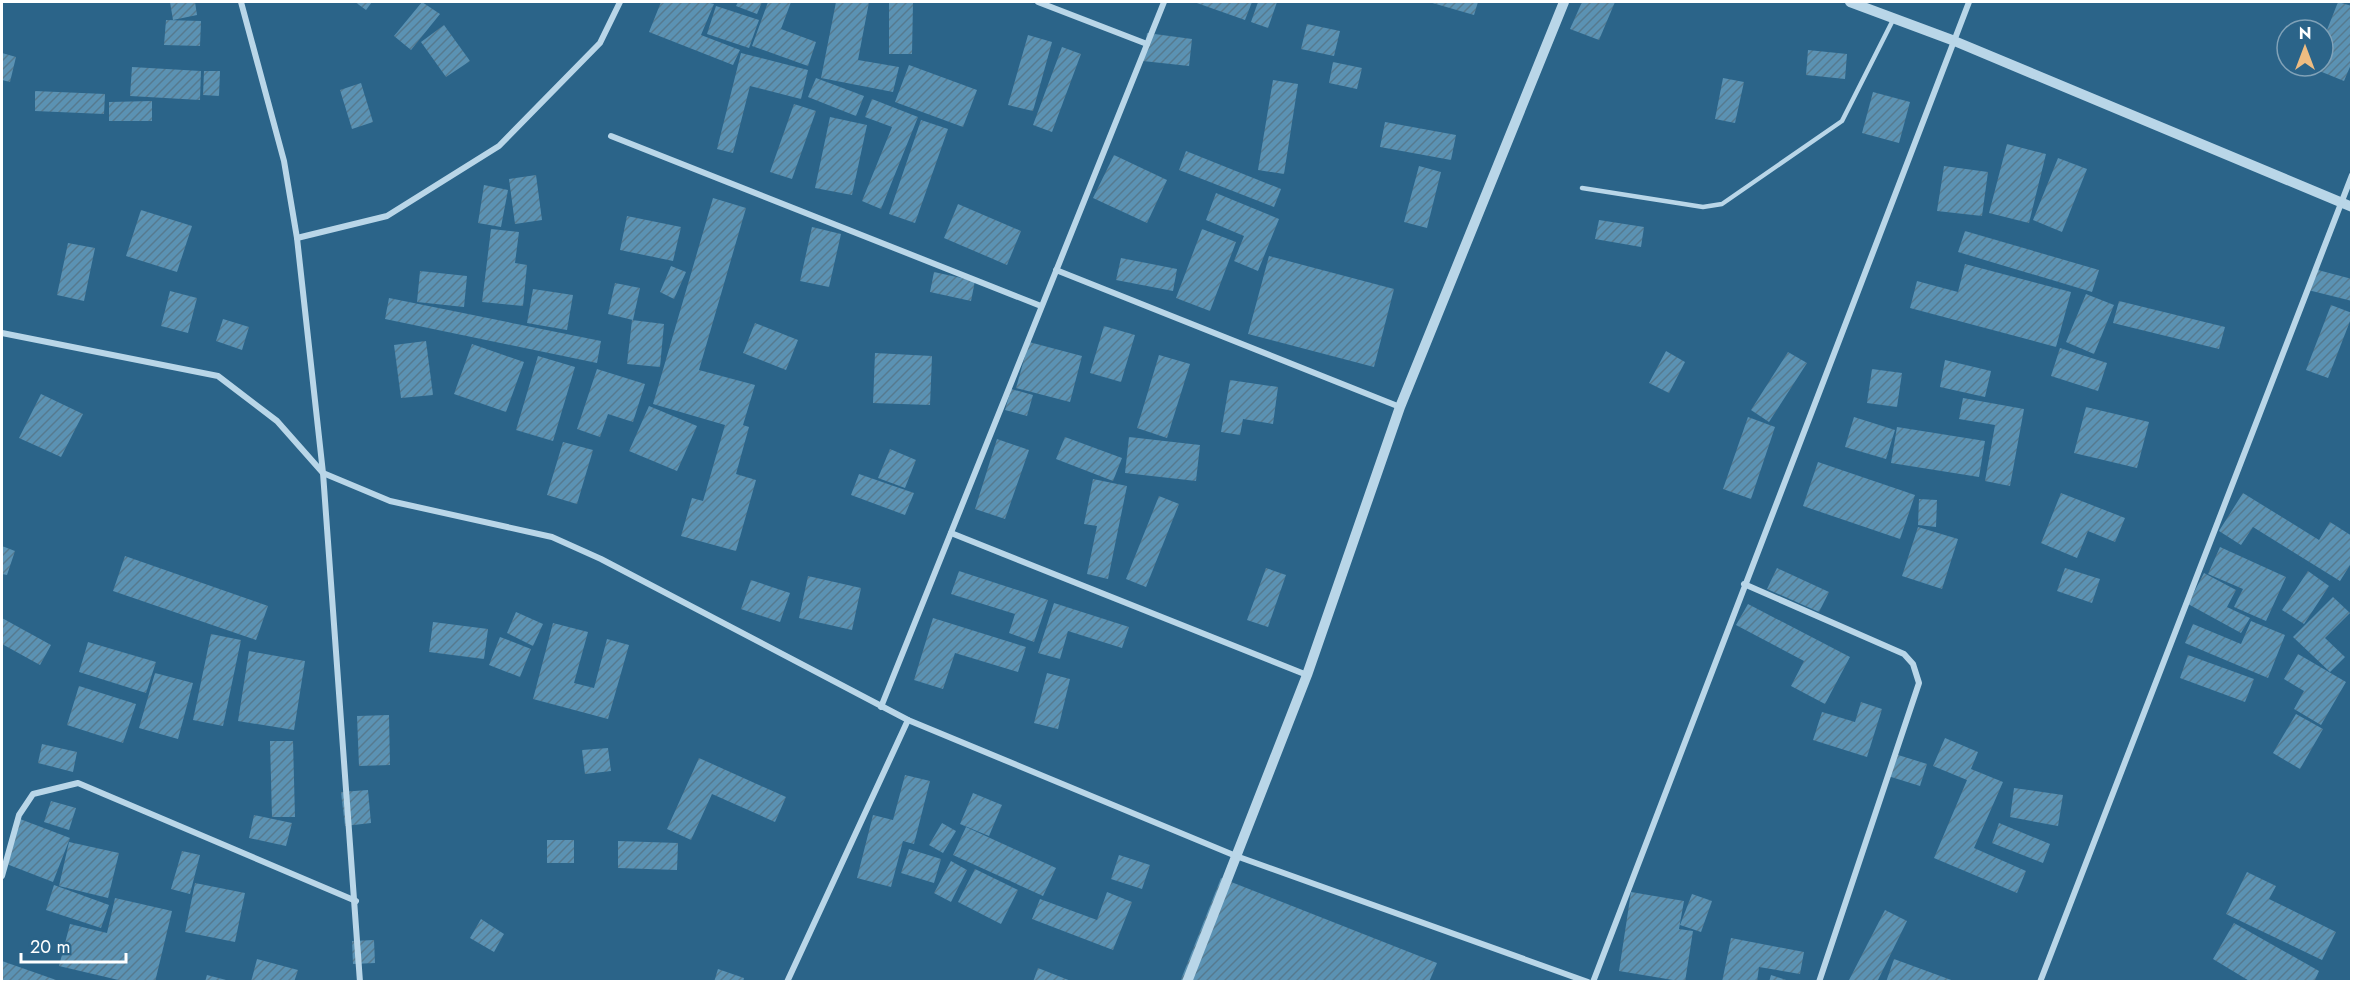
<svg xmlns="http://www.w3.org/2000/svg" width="2353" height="983" viewBox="0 0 2353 983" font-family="Jost,sans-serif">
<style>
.building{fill:url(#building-hatch)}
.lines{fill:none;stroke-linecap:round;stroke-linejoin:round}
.service{stroke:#b9d6e8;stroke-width:4.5}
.minor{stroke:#b9d6e8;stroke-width:6}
.tertiary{stroke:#b9d6e8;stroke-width:10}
</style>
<defs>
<pattern id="building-hatch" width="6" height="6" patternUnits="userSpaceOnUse" patternTransform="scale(1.5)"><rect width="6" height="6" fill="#5b92b3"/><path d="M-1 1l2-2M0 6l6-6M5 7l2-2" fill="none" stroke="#567a8f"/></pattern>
</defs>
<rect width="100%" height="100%" fill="#2b6489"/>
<g class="building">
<polygon points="170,2 195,2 197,15 173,20"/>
<polygon points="355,2 372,2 366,10"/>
<polygon points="422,2 440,14 411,50 394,36"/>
<polygon points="661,2 706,2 714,4 701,35 740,50 733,65 649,32"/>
<polygon points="738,2 762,2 757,14 736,6"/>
<polygon points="768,2 791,2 781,29 816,42 808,66 752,46"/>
<polygon points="836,2 869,2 858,60 899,67 893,92 821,78"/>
<polygon points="889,2 913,2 912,54 889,54"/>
<polygon points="1194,2 1252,2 1245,20"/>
<polygon points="1258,2 1277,2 1268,28 1251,22"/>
<polygon points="1429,2 1478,2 1474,15"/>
<polygon points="1582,2 1615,2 1599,40 1570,29"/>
<polygon points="2338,2 2352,6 2352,62 2344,81 2312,68 2323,66 2323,40"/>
<polygon points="716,6 759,20 749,48 707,34"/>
<polygon points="166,20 201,21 200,46 164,45"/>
<polygon points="1307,24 1340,31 1334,56 1301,49"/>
<polygon points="444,25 470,61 446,77 421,42"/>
<polygon points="1147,33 1192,39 1189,66 1143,61"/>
<polygon points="1028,35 1052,42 1033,111 1008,105"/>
<polygon points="1062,47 1081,54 1052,132 1033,125"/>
<polygon points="1808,50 1847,54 1845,79 1806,75"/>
<polygon points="2,53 16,57 10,82 2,80"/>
<polygon points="741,53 808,70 801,99 750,86 733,153 717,149"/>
<polygon points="1333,62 1362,68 1357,89 1329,83"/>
<polygon points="909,65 977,90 963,127 895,102"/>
<polygon points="132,67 201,71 200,100 130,96"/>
<polygon points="204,71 220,71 219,96 203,95"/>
<polygon points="816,78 864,96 856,116 808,97"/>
<polygon points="1723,78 1744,82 1735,123 1715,119"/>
<polygon points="1273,80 1298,84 1284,174 1258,170"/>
<polygon points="361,83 373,122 352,129 340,90"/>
<polygon points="35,91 105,94 104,114 35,111"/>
<polygon points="1873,92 1910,102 1899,143 1862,133"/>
<polygon points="872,99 918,117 881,209 862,201 892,127 865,117"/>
<polygon points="152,101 152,121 109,121 109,102"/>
<polygon points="794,104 816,111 792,179 770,172"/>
<polygon points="830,117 867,125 852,195 815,188"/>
<polygon points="921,120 948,129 915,223 889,214"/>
<polygon points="1385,122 1456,135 1451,160 1380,147"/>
<polygon points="2007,144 2046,154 2029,223 1989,213"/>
<polygon points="1186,151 1281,189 1274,207 1179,170"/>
<polygon points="1114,155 1167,180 1147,223 1093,198"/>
<polygon points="2058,158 2087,169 2062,232 2033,220"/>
<polygon points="1419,166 1441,172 1427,228 1404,222"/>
<polygon points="1944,166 1988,172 1982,216 1937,211"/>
<polygon points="536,175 542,220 515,224 509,179"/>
<polygon points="484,185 508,190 501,227 478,223"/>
<polygon points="1216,193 1279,219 1258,271 1234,261 1244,236 1206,220"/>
<polygon points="713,198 746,208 699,370 755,385 743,425 749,427 736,474 756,480 736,551 681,536 692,498 703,501 725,425 653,404"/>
<polygon points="958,204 1021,231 1007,265 944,238"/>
<polygon points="141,210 192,226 177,272 126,256"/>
<polygon points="627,216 681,227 673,261 620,250"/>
<polygon points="1599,220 1644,227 1641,247 1595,239"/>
<polygon points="812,227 841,234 829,287 800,281"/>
<polygon points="491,229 519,232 515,263 527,265 523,306 482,302"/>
<polygon points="1202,229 1236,242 1210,311 1176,298"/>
<polygon points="1965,231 2099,270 2092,292 1958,252"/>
<polygon points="68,243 95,248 84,301 57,295"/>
<polygon points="1269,256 1394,289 1374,367 1248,334"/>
<polygon points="1121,258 1177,269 1173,291 1116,280"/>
<polygon points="1965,264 2071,292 2056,347 1910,308 1917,281 1958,292"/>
<polygon points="671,266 686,272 674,299 660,292"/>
<polygon points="2314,269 2352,279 2352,301 2308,290"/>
<polygon points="420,271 467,276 464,307 417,302"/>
<polygon points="934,272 975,281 971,301 930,292"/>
<polygon points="615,283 640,288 633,320 608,314"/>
<polygon points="533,289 573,295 567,330 527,323"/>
<polygon points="170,291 197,298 188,333 161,326"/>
<polygon points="2086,294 2114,305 2094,354 2066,342"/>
<polygon points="389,298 601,341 597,363 385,319"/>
<polygon points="2119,301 2225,327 2219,349 2113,323"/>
<polygon points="2331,305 2352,313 2352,316 2328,378 2306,370"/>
<polygon points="223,319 249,327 242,350 216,341"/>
<polygon points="632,320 664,324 660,367 627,364"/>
<polygon points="755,323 798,340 786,370 743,353"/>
<polygon points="1104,326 1135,335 1121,382 1090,373"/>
<polygon points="426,341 433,395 401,398 394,345"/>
<polygon points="1029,342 1082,356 1070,402 1016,388"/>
<polygon points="472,344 524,362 506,412 454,394"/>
<polygon points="2060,348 2107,363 2098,391 2051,376"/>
<polygon points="1666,351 1685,362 1669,393 1649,383"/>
<polygon points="1788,352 1807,363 1769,422 1751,410"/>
<polygon points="875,353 932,356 930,405 873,403"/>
<polygon points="1159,355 1190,364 1167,438 1137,428"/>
<polygon points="538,356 575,367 553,441 516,430"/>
<polygon points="1945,360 1991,371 1985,397 1940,387"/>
<polygon points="597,369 645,384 633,422 608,414 600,437 577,429"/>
<polygon points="1872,369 1902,373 1897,407 1867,403"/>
<polygon points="1230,380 1278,387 1273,424 1243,419 1240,435 1221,432"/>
<polygon points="1011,389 1033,395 1027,416 1005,410"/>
<polygon points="41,394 83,414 61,457 19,438"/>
<polygon points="1963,398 2024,409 2010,486 1985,481 1995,425 1959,419"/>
<polygon points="649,406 697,426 677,471 629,451"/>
<polygon points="2086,407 2149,422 2137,468 2074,453"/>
<polygon points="1748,417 1775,427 1751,499 1723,489"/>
<polygon points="1854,417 1895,430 1886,459 1845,447"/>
<polygon points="1897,427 1985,441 1979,477 1891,463"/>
<polygon points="1065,437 1122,458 1113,481 1056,459"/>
<polygon points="1129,437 1200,445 1196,481 1125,473"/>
<polygon points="997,439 1029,450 1005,519 975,509"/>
<polygon points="563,442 593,450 577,504 547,495"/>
<polygon points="890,449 916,460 905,488 878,478"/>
<polygon points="1818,462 1915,495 1900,539 1803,506"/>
<polygon points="859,474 914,493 905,515 851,495"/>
<polygon points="1093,479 1127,486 1108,579 1087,574 1097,526 1084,524"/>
<polygon points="2061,493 2125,518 2115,542 2088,531 2077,558 2041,543"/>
<polygon points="2243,493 2319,540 2330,522 2352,536 2352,562 2340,581 2253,527 2241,545 2219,531"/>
<polygon points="1159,496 1179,504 1146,587 1126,579"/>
<polygon points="1919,499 1937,500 1936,527 1918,525"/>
<polygon points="1918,527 1958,539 1942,589 1902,576"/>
<polygon points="2,546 15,551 7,575 2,574"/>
<polygon points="2220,547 2286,577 2266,621 2234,607 2243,589 2208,574"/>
<polygon points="125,556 268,606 256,640 113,591"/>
<polygon points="1266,568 1286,575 1268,627 1247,620"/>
<polygon points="1777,568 1829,592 1819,612 1767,589"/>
<polygon points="2065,568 2100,579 2092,603 2057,591"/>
<polygon points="959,571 1048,600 1034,642 1009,633 1015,614 951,594"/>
<polygon points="2308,571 2329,586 2304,624 2282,610"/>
<polygon points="2204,573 2236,590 2227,607 2250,618 2241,633 2188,604"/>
<polygon points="808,576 861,588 852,630 799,618"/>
<polygon points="751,580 790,593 780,622 741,609"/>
<polygon points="2333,597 2350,613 2325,638 2345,657 2330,672 2293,637"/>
<polygon points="1054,603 1129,627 1122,648 1068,631 1060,659 1038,653"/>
<polygon points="1748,604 1850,657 1825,704 1791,686 1804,661 1736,625"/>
<polygon points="516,612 543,624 533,646 507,633"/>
<polygon points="2,618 51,645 40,665 2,644"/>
<polygon points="933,618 1026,647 1018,672 955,653 943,689 914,680"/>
<polygon points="2251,621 2285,635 2268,678 2185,643 2193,624 2241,644"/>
<polygon points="433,622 488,629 484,659 429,652"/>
<polygon points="553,623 588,632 574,683 594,688 607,639 629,645 608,719 533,699"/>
<polygon points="211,634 241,640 223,726 193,720"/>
<polygon points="500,637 531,649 520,677 489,665"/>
<polygon points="88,642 156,662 146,693 79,672"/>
<polygon points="249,651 305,661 294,730 238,721"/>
<polygon points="2298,654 2346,682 2321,725 2294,709 2304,691 2284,679"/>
<polygon points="2188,655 2254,679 2245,702 2180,678"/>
<polygon points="155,673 193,683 178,739 139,728"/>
<polygon points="1047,673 1070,679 1058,729 1034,723"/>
<polygon points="79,686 136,704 123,743 67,725"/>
<polygon points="1861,702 1882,709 1867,757 1813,740 1822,712 1855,722"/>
<polygon points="2296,714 2323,729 2300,769 2273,753"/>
<polygon points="389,715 390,765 359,766 357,716"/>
<polygon points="1945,738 1978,752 1971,769 2003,782 1974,848 2026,871 2017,893 1934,858 1967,780 1933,766"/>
<polygon points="270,741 293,741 295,817 272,817"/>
<polygon points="42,744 77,752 73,772 38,763"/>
<polygon points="608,748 611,771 585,774 582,750"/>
<polygon points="1895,754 1927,764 1920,786 1888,776"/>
<polygon points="699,758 786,797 775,822 712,794 691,840 667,829"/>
<polygon points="905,775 930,781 914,844 903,841 891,887 857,878 873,815 893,820"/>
<polygon points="2014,788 2063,795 2058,826 2010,817"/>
<polygon points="368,790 371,823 345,826 341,792"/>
<polygon points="973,793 1002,805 989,836 960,824"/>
<polygon points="51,801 76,808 69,830 44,822"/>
<polygon points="254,815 292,823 286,846 249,838"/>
<polygon points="20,819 70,838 53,882 4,863"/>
<polygon points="942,823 956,831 943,853 929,845"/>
<polygon points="1999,823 2050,844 2043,863 1992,843"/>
<polygon points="966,827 1056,868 1043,896 953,855"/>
<rect x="547" y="840" width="27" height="23"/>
<polygon points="618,841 678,843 677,870 618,868"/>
<polygon points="69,842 119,853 108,898 59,886"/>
<polygon points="909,849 941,859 934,883 901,873"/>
<polygon points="182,851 200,855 190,894 171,889"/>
<polygon points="1119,855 1150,865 1142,889 1111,879"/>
<polygon points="951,861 967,870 951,902 934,893"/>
<polygon points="975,869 1018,890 1001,924 958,902"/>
<polygon points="2247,872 2276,886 2269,899 2336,932 2322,960 2226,914"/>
<polygon points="1221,878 1437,963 1429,982 1180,982"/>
<polygon points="195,883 245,893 235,942 185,932"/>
<polygon points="54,885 109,905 101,928 46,910"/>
<polygon points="1107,892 1132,902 1113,950 1032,919 1040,899 1097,920"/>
<polygon points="1631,892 1684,901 1679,929 1693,931 1685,982 1619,971"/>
<polygon points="1692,894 1712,901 1701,932 1680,925"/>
<polygon points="115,898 172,911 155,982 127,982 59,966 70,924 107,933"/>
<polygon points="1885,910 1907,921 1877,982 1848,982"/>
<polygon points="481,919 504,934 494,952 470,938"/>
<polygon points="2234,923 2319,971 2314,982 2251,982 2213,959"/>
<polygon points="1731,938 1804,952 1800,974 1759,967 1757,982 1722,982"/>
<polygon points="374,940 375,963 353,964 352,941"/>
<polygon points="257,959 298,970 294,982 251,982"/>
<polygon points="1894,959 1954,981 1954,982 1886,982"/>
<polygon points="2,961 59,981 59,982 2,982"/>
<polygon points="1038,968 1071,981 1071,982 1033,982"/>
<polygon points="718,969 744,978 743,982 714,982"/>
<polygon points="207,975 230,981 230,982 205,982"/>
<polygon points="1771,975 1789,981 1789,982 1769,982"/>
</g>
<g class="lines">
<polyline class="service" points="1582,188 1703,207 1722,204 1842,121 1894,18"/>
<g class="minor">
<polyline points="241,2 284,161 297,238 323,473 360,982"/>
<polyline points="1038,2 1147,44"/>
<polyline points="611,136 1041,306"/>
<polyline points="297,238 387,216 499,146 600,43 620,2"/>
<polyline points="1056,270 1400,407"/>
<polyline points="2,333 218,376 277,421 323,473 390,501 552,537 601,559 908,720 1236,856 1588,982"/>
<polyline points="951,533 1307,675"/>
<polyline points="1744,584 1904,654 1913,664 1919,683 1819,982"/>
<polyline points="881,707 1164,2"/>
<polyline points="2,876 19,815 33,794 78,783 356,901"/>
<polyline points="787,982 908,720"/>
<polyline points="1593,982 1969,2"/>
<polyline points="2040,982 2352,175"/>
</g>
<g class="tertiary">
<polyline points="1850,2 1952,40 2352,207"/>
<polyline points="1187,982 1307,675 1400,407 1564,2"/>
</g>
</g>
<rect width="2353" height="983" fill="none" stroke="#ffffff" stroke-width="6"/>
<g transform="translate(2305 48)"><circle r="28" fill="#2b6489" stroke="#80a2b8" stroke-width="1.5"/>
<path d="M0-4.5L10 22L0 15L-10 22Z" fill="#eebc81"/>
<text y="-9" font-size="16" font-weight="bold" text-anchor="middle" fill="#ffffff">N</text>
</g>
<path d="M21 953v9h105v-9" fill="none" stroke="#ffffff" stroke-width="3"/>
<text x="30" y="953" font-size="18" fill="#ffffff" stroke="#2b6489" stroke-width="4.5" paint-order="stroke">20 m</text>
</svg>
